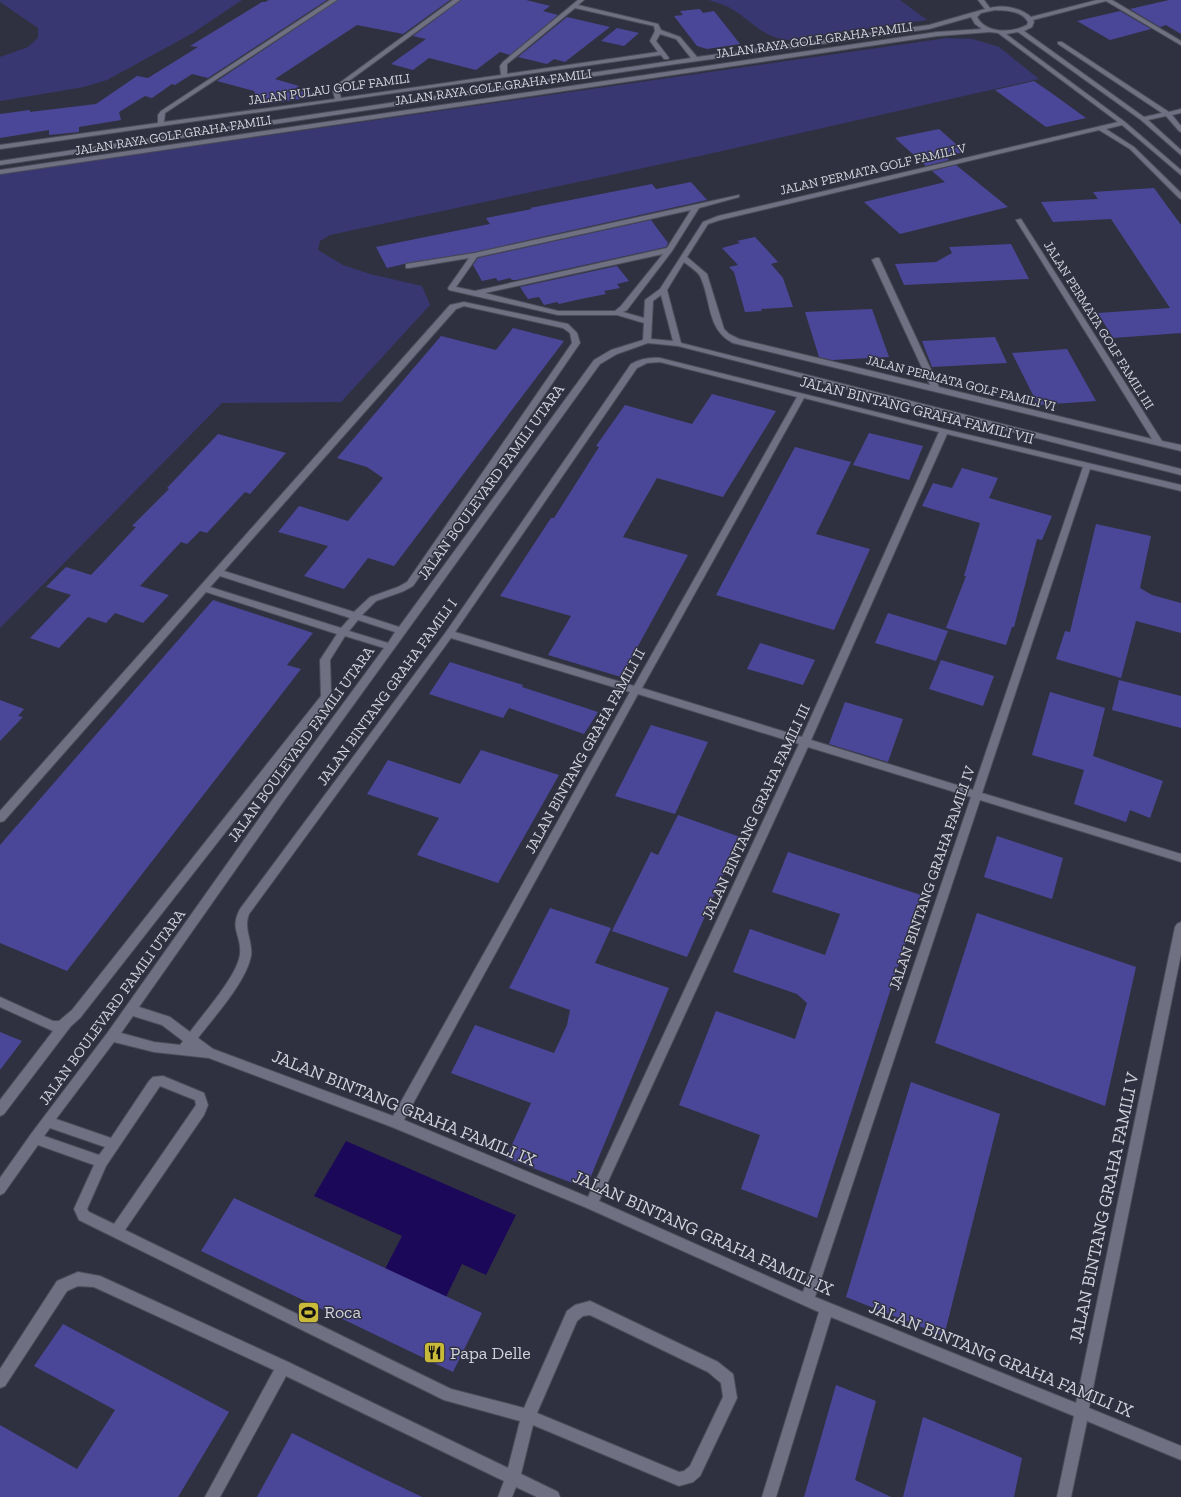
<svg xmlns="http://www.w3.org/2000/svg" width="1181" height="1497" viewBox="0 0 1181 1497" font-family="'Zilla Slab',serif">
<style>
.green{fill:#393771}
.water{fill:#1b0858}
.building{fill:#4b4798}
.lines{fill:none;stroke-linecap:round;stroke-linejoin:round}
.minor-casing{stroke:#4c4d59;stroke-width:2}
.minor{fill:#6f7182;fill-rule:evenodd}
.labels{text-anchor:middle;dominant-baseline:central;stroke-width:3;stroke-linejoin:round;paint-order:stroke}
.far-street-label{font-size:13px;fill:#d2d3dd;stroke:#303140}
.street-label{font-size:15px;fill:#d2d3dd;stroke:#303140}
.near-street-label{font-size:18px;fill:#d2d3dd;stroke:#303140}
.near-poi-label{font-size:18px;fill:#d2d3dd;stroke:#303140;text-anchor:start}
</style>
<rect width="100%" height="100%" fill="#303140"/>
<g class="green">
<polygon points="0,0 242,0 193,33 107,80 84,87 0,101 0,57 28,47 38,38 38,28 0,2"/>
<path d="M709,0H900L927,20L789,40C764,38 755,24 735,11C728,6 718,3 709,0Z"/>
<polygon points="947,38 973,39 999,47 1039,79 704,155 330,235 320,241 318,250 343,265 370,274 422,286 430,305 341,402 222,403 0,628 0,174"/>
</g>
<polygon class="water" points="346,1141 516,1215 486,1275 462,1264 446,1297 385,1269 402,1236 314,1196"/>
<g class="building">
<polygon points="269,0 327,0 208,78 192,74 175,85 172,84 152,98 145,96 119,112 121,120 79,127 79,132 49,135 49,130 0,138 0,114 30,110 30,112 96,104 137,76 148,78 198,47 190,46 262,2 265,2"/>
<polygon points="338,0 450,0 403,34 357,25 275,79 299,86 293,90 314,93 314,97 259,105 254,91 217,81"/>
<polygon points="461,0 526,0 550,6 543,11 558,15 510,55 500,52 476,70 429,58 413,70 391,64 426,39 413,36"/>
<polygon points="1169,0 1181,0 1181,34 1166,25 1160,27 1130,9"/>
<polygon points="700,9 703,13 714,11 740,44 707,49 697,46 674,16 683,15 680,11"/>
<polygon points="1120,11 1151,29 1110,40 1077,21"/>
<polygon points="567,17 610,27 565,62 554,59 547,64 518,57"/>
<polygon points="617,28 639,33 624,46 601,41"/>
<polygon points="1034,81 1050,92 1086,118 1046,127 995,90"/>
<polygon points="939,129 965,152 945,156 949,160 926,166 895,138"/>
<polygon points="956,165 1008,207 900,234 864,202 945,182 932,171"/>
<polygon points="691,182 707,200 475,252 406,263 404,264 387,268 376,247 490,224 486,218 532,209 530,208 652,184 656,189"/>
<polygon points="1154,188 1181,225 1181,333 1113,338 1098,313 1170,308 1111,219 1053,222 1041,202 1098,199 1093,192"/>
<polygon points="651,220 668,243 666,247 516,280 512,280 510,278 498,281 496,278 482,281 473,265 478,258"/>
<polygon points="755,237 778,262 771,264 783,278 793,307 761,309 762,311 745,312 734,272 729,267 738,265 722,248 740,243 737,241"/>
<polygon points="1011,244 1029,279 904,285 895,264 936,262 952,253 949,247"/>
<polygon points="617,266 629,281 617,284 620,288 604,291 606,294 581,299 559,304 557,302 544,305 539,297 528,299 520,287"/>
<polygon points="872,309 889,357 832,360 819,357 805,312"/>
<polygon points="513,328 564,341 394,566 368,558 344,589 304,576 328,546 278,532 299,506 348,521 383,478 367,467 337,458 441,336 496,350"/>
<polygon points="995,337 1007,363 932,367 922,341"/>
<polygon points="1067,349 1096,401 1038,405 1012,353"/>
<polygon points="712,394 776,411 723,497 657,478 623,537 688,555 621,677 548,655 571,616 500,596 551,518 554,518 599,447 596,446 625,405 692,424"/>
<polygon points="869,433 923,446 909,480 853,465"/>
<polygon points="218,434 286,453 250,494 245,492 207,533 200,531 187,544 181,542 140,586 169,595 143,623 115,613 106,623 88,617 59,648 30,638 71,595 46,587 66,567 91,575 136,527 132,526 169,489 167,488"/>
<polygon points="795,447 851,462 816,534 870,549 834,630 716,595"/>
<polygon points="962,468 998,478 989,498 1052,516 1042,540 1037,539 1014,627 1012,627 1006,645 946,628 966,576 964,576 980,523 922,506 933,483 952,488"/>
<polygon points="1096,524 1151,536 1140,588 1152,595 1181,603 1181,633 1136,621 1121,678 1056,659 1065,631 1070,632"/>
<polygon points="213,600 313,633 287,665 301,669 67,971 0,943 0,845"/>
<polygon points="888,613 948,631 936,661 875,643"/>
<polygon points="760,643 815,660 803,685 747,669"/>
<polygon points="941,660 994,676 983,706 929,689"/>
<polygon points="450,662 523,685 522,687 598,712 584,734 509,708 503,718 429,694"/>
<polygon points="1119,680 1181,696 1181,728 1112,710"/>
<polygon points="1050,692 1105,708 1093,756 1163,781 1150,818 1130,810 1126,822 1074,804 1084,770 1032,755"/>
<polygon points="0,700 24,709 18,716 23,717 0,741"/>
<polygon points="845,702 903,719 888,762 829,744"/>
<polygon points="651,725 708,742 675,814 615,796"/>
<polygon points="481,750 559,775 498,883 417,855 439,818 367,794 388,760 460,784"/>
<polygon points="678,815 740,837 687,957 612,931 651,852 658,855"/>
<polygon points="997,836 1063,858 1052,899 984,877"/>
<polygon points="788,852 921,895 817,1218 741,1189 760,1135 679,1105 716,1011 795,1039 807,1003 797,994 733,972 750,929 825,955 840,914 772,892"/>
<polygon points="550,908 611,928 595,963 669,988 586,1188 506,1158 531,1103 451,1073 475,1025 554,1053 567,1025 570,1010 509,988"/>
<polygon points="977,913 1136,967 1105,1106 935,1043"/>
<polygon points="0,1032 22,1041 0,1070"/>
<polygon points="911,1082 1000,1114 944,1336 846,1297"/>
<polygon points="234,1198 482,1313 453,1372 201,1251"/>
<polygon points="63,1324 229,1412 178,1497 0,1497 0,1425 77,1469 115,1410 34,1366"/>
<polygon points="836,1385 876,1401 855,1480 891,1497 804,1497"/>
<polygon points="923,1417 1022,1458 1014,1497 903,1497"/>
<polygon points="292,1433 374,1474 422,1497 257,1497"/>
</g>
<g class="lines">
<defs>
<path id="minor" d="M330,0H337L165,113L164,122L335,99L333,91L338,84L453,0H460L342,86L339,91L341,98L501,75L500,66L503,62L578,0H584L578,5L658,24L661,30L680,37L697,57L929,25L985,9L978,0H984L990,8C1003,4 1021,8 1031,17L1097,0H1112L1181,41V45L1179,44L1106,1L1033,20L1034,22L1032,27L1024,31L1144,117L1162,113L1058,44V42H1062L1169,112L1181,109V113L1172,115L1181,126V132L1179,131L1166,116L1148,120L1181,150V155L1141,120L1018,32L1006,34L1125,122L1181,170V175L1122,125L1106,129L1134,147L1181,193V199L1179,198L1130,149L1099,130L720,220L708,224L687,257L707,274L724,329L729,334L739,339L930,385L872,260L876,258H879L939,387L1152,439L1016,220L1021,219L1162,441L1181,445V451L733,343C706,329 712,301 700,276C697,271 689,266 684,262L667,290L681,343L1181,469V475L678,346L648,343L617,354L600,364L281,805L139,1007L170,1017L190,1032C203,1014 238,975 240,954C242,935 229,930 240,909L446,632L631,364C640,359 650,357 660,358L944,429L1181,485V491L1090,469L982,793L1181,854V862L980,800L815,1297L1076,1403L1175,927L1177,924L1181,922V954L1089,1408L1181,1446V1460L1087,1421L1071,1497H1057L1074,1416L831,1317L776,1497H762L819,1312L587,1208L392,1127L209,1058L154,1052L114,1042L56,1119L111,1138L149,1081L153,1077L163,1076L204,1093L208,1105L204,1115L125,1230L451,1389L524,1408L567,1311L575,1305L590,1301L718,1362L733,1374L737,1398L700,1476L693,1482L679,1486L533,1425L521,1474L558,1492L560,1497H537L516,1487L512,1497H498L504,1481L286,1376L220,1497H205L274,1370L94,1287L78,1286L67,1291L5,1386L0,1388V1369L57,1281L78,1272L100,1276L288,1362L508,1468L520,1421L444,1400L79,1220L74,1209L94,1165L38,1145L4,1193L0,1195V1178L31,1134L108,1032L273,799L384,648L345,636L330,660L331,692L329,700L80,1018L71,1026L4,1114L0,1116V1100L53,1031L0,1007V997L53,1021H59L72,1010L321,696L320,660L337,634L206,592L4,821L0,822V811L450,305L464,302L568,324L577,333L580,343L413,586L404,591L376,601L362,615L399,627L594,360L611,350L643,340L644,323L617,315H558L449,290L448,288L469,258L409,268H406V264L475,253L739,195V197L699,208L672,251L627,310L623,312L644,318L645,300L660,289L703,222L718,216L1118,122L998,33L990,32L937,36L0,174V170L937,32L982,29L975,24L971,17L929,29L669,65L0,165V161L691,58L676,39L660,34L656,41L669,58L668,59H664L661,55L0,149V145L158,123V115L161,111ZM575,8L654,26L655,31L650,41L658,52L507,74V64ZM995,10C1007,11 1021,10 1028,22L1027,25C1012,33 986,34 977,17L981,13ZM691,210L667,248L475,291L456,287L477,257ZM663,254L621,306L615,311H558L485,293ZM661,295L673,341L651,339L653,301ZM464,306L563,328L570,333L572,343L407,582L398,587L370,597L354,612L224,571L456,309ZM660,362L797,397L634,686L455,632L637,368L647,363ZM804,398L939,432L802,737L642,688ZM947,434L1083,467L973,790L811,740ZM220,576L350,618L341,628L210,587ZM358,620L395,632L388,643L349,631ZM451,638L630,692L393,1116L213,1049L198,1038C214,1017 246,982 251,956C253,941 243,929 249,914ZM638,694L799,744L588,1197L404,1120ZM808,747L971,797L803,1292L599,1201ZM133,1016L162,1025L183,1041L180,1045L154,1042L121,1033ZM160,1086L195,1100L196,1105L114,1224L89,1212L87,1209L106,1166ZM50,1128L105,1147L99,1155L44,1136ZM590,1315L708,1372L721,1383L723,1397L690,1466L684,1471L679,1472L537,1413L577,1321L583,1316Z"/>
</defs>
<use href="#minor" class="minor-casing"/>
<use href="#minor" class="minor"/>
</g>
<defs>
<symbol id="stadium-square" viewBox="-11 -11 22 22"><rect x="-9" y="-9" width="18" height="18" rx="4" fill="#caba3a" stroke="#303140"/><path d="M0-5a6.5 5 0 1 0 0 10a6.5 5 0 1 0 0-10ZM-3.5-1.8h7v3.6h-7Z" fill="#111"/></symbol>
<symbol id="restaurant-square" viewBox="-11 -11 22 22"><rect x="-9" y="-9" width="18" height="18" rx="4" fill="#caba3a" stroke="#303140"/><path d="M-5-6h1v4h1v-4h1v4h1v-4h1v5L-1.5 .5V6h-2V.5L-5-1ZM5-6V6H3V1.5H1.5Q1.5-4 5-6Z" fill="#111"/></symbol>
</defs>
<g fill-rule="evenodd">
<use href="#stadium-square" x="296" y="1300" width="25" height="25"/>
<use href="#restaurant-square" x="422" y="1340" width="25" height="25"/>
</g>
<g class="labels">
<g class="far-street-label">
<text transform="translate(814 40) rotate(-8)">JALAN RAYA GOLF GRAHA FAMILI</text>
<text transform="translate(493 87) rotate(-8)">JALAN RAYA GOLF GRAHA FAMILI</text>
<text transform="translate(329 89) rotate(-8)">JALAN PULAU GOLF FAMILI</text>
<text transform="translate(173 135) rotate(-9)">JALAN RAYA GOLF GRAHA FAMILI</text>
<text transform="translate(873 169) rotate(-13)">JALAN PERMATA GOLF FAMILI V</text>
<text transform="translate(1099 325) rotate(58)">JALAN PERMATA GOLF FAMILI III</text>
<text transform="translate(961 383) rotate(14)">JALAN PERMATA GOLF FAMILI VI</text>
</g>
<g class="street-label">
<text transform="translate(917 410) rotate(14)">JALAN BINTANG GRAHA FAMILI VII</text>
<text transform="translate(491 482) rotate(-54)">JALAN BOULEVARD FAMILI UTARA</text>
<text transform="translate(387 692) rotate(-54)">JALAN BINTANG GRAHA FAMILI I</text>
<text transform="translate(301 744) rotate(-54)">JALAN BOULEVARD FAMILI UTARA</text>
<text transform="translate(585 751) rotate(-61)">JALAN BINTANG GRAHA FAMILI II</text>
<text transform="translate(756 812) rotate(-65)">JALAN BINTANG GRAHA FAMILI III</text>
<text transform="translate(932 878) rotate(-71)">JALAN BINTANG GRAHA FAMILI IV</text>
<text transform="translate(112 1007) rotate(-54)">JALAN BOULEVARD FAMILI UTARA</text>
</g>
<g class="near-street-label">
<text transform="translate(404 1108) rotate(22)">JALAN BINTANG GRAHA FAMILI IX</text>
<text transform="translate(1104 1208) rotate(-78)">JALAN BINTANG GRAHA FAMILI V</text>
<text transform="translate(703 1233) rotate(24)">JALAN BINTANG GRAHA FAMILI IX</text>
<text transform="translate(1001 1359) rotate(22)">JALAN BINTANG GRAHA FAMILI IX</text>
</g>
<g class="near-poi-label">
<text x="324" y="1312">Roca</text>
<text x="450" y="1353">Papa Delle</text>
</g>
</g>
</svg>
